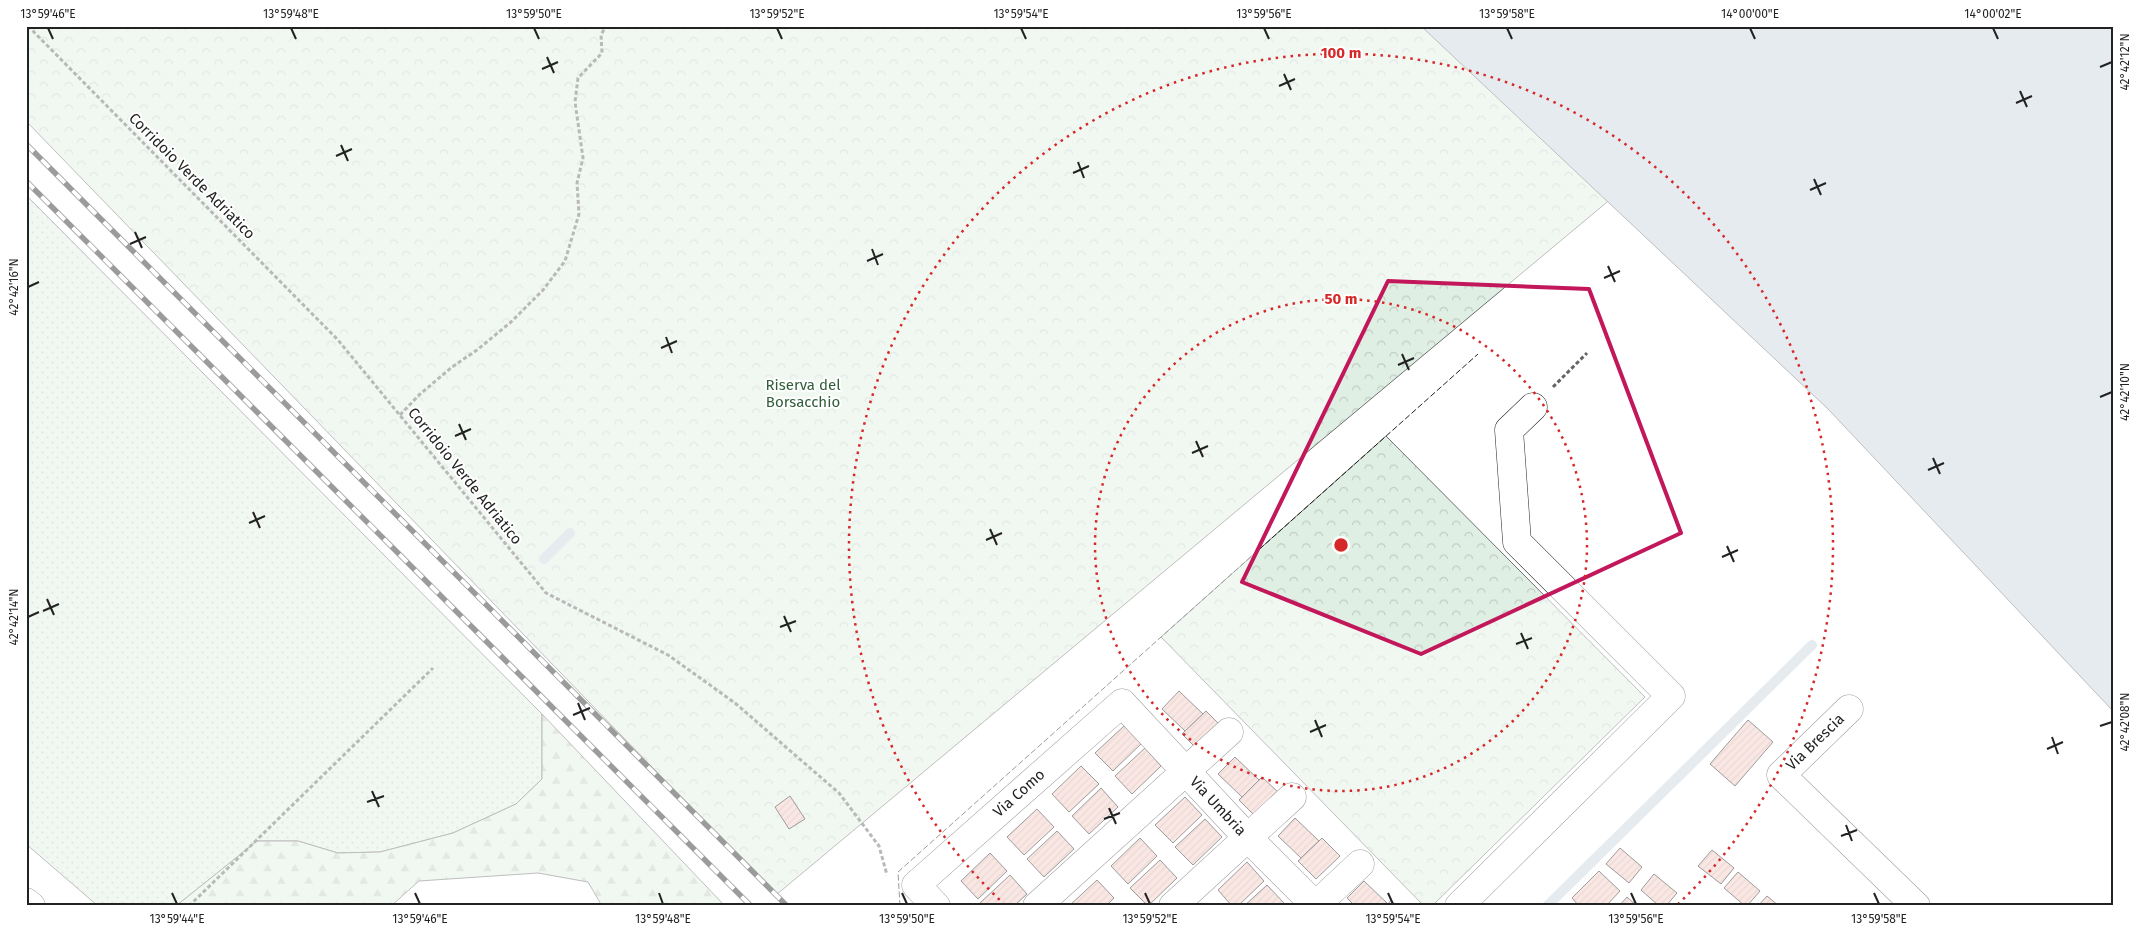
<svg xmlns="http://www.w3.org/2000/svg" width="2139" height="932" viewBox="0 0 2139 932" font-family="'Fira Sans',sans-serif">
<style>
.grass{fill:url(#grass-dots);stroke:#6f6f6f}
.forest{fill:url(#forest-firs);stroke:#6f6f6f}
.park{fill:url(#park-crowns);stroke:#6f6f6f}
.water{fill:#c7d3dd;stroke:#6f6f6f}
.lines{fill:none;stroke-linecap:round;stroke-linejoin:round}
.stream{stroke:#c7d3dd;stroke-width:10}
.building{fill:url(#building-hatch);stroke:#222}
.minor-casing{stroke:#222;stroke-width:29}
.major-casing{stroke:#222;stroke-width:29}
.path{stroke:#646464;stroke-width:3;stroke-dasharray:4 2.5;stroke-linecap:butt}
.minor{stroke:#fff;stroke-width:28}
.major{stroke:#fff;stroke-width:28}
.rail-casing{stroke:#222;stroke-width:5.5}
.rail{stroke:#fff;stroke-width:4;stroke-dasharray:11;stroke-linecap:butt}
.fence{stroke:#222;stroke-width:1;stroke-dasharray:6 2.5;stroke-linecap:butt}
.marked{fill:none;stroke:#c2185b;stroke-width:4;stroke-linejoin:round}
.ticks{fill:none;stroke:#222;stroke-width:2}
.ring{fill:none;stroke:#d62828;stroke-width:2.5;stroke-dasharray:2.5 5}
.labels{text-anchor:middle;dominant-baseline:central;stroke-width:4;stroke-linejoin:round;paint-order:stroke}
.street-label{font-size:15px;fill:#222;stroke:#fff}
.park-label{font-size:15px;fill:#2f5e38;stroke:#fff}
.centre{fill:#d62828;stroke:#fff;stroke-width:2.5}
.ring-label{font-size:15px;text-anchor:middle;font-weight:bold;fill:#d62828;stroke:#fff;stroke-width:4;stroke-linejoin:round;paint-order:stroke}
.neatline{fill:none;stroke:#222;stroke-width:2}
.ticks-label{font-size:12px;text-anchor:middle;fill:#222}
</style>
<defs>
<pattern id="grass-dots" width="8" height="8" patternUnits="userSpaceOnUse" patternTransform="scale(1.25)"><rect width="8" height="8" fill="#e0efe3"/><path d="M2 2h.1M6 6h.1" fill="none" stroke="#c0cdc2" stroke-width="1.8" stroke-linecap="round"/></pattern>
<pattern id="forest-firs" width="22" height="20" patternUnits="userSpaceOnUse" patternTransform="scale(1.25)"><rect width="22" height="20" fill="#e0efe3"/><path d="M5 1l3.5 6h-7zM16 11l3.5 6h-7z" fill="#c0cdc2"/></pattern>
<pattern id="park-crowns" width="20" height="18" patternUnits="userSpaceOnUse" patternTransform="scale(1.25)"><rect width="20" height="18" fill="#e0efe3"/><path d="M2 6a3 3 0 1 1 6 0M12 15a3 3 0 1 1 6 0" fill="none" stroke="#c0cdc2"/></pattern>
<pattern id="building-hatch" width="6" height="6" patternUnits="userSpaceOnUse" patternTransform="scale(1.25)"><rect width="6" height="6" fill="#f3c9c0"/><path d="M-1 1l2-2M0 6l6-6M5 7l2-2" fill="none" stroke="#d0aca5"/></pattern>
</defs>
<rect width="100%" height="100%" fill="#fff"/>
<polygon class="grass" points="26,195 542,714 542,779 516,804 453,833 380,852 338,853 298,841 257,841 176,906 98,906 26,844"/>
<polygon class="forest" points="542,714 725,906 602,906 588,882 538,873 419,881 391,906 176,906 257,841 298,841 338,853 380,852 453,833 516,804 542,779"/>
<g class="park">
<polygon points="26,26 1804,26 1811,32 776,895 26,121"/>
<polygon points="1386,436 1645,697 1432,906 1424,906 1161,637"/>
</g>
<polygon class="water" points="1421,26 2113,26 2113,711 1828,409"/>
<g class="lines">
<g class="stream">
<polyline points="544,559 570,533"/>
<polyline points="1547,906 1812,645"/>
</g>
</g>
<g class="building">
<polygon points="1179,691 1203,714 1185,731 1162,709"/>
<polygon points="1206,711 1223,728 1200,752 1182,734"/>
<polygon points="1748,720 1773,742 1735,786 1710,764"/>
<polygon points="1125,725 1142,743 1113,771 1095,753"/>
<polygon points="1145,748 1161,766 1132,794 1115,776"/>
<polygon points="1235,757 1259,780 1242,797 1218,774"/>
<polygon points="1081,766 1099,784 1069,812 1052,794"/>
<polygon points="1262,777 1280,794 1257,818 1239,800"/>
<polygon points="1101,788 1118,807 1089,834 1072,816"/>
<polygon points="790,796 805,819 789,829 775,807"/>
<polygon points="1185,797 1202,815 1173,843 1155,825"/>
<polygon points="1037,809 1054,827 1024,855 1007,837"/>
<polygon points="1295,818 1319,841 1301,858 1278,836"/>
<polygon points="1205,819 1222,837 1193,865 1175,847"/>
<polygon points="1057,831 1074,849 1044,877 1027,859"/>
<polygon points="1140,838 1157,856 1128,884 1111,866"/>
<polygon points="1322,838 1340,856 1316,879 1298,861"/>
<polygon points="1620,848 1642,867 1629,883 1606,864"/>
<polygon points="1712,850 1734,868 1721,884 1698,866"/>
<polygon points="990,853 1007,871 978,899 961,881"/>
<polygon points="1160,860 1177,878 1148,906 1130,888"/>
<polygon points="1247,862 1264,881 1238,906 1232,906 1218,890"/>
<polygon points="1599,871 1620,891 1606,906 1579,906 1572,898"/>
<polygon points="1738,872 1760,891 1747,906 1745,906 1724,888"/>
<polygon points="1654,874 1677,893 1666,906 1659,906 1641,890"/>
<polygon points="1010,875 1027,894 1014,906 983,906 980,903"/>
<polygon points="1097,880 1114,898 1106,906 1069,906"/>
<polygon points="1364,881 1388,904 1386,906 1355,906 1347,898"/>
<polygon points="1267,885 1284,903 1281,906 1244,906"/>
<polygon points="1767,896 1779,906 1758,906"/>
<polygon points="1627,897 1637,906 1619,906"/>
<polygon points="1391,900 1396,906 1386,906 1388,904"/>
</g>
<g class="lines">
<defs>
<g id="minor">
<polyline points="1849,709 1781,775 1916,906"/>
<polyline points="936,906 916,885 1122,703 1248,838 1316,906"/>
<polyline points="1037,906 1229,732"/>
<polyline points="1173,906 1292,797"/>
<polyline points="1315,906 1360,864"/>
<polyline points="1459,906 1671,696 1517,542 1509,430 1533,407"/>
</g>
<polyline id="major" points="26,902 31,906"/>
</defs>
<use href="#minor" class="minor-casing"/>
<use href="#major" class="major-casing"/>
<g class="path">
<polyline points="28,26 338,340 546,593 668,655 735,703 839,793 879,846 887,875"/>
<polyline points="1553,387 1587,353"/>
<polyline points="400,415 419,395 452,367 477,350 511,322 543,290 565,261 579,214 577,183 583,158 575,102 578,78 602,53 601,35 606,26"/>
<polyline points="189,906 433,668"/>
</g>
<use href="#minor" class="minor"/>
<use href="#major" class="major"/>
<defs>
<g id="rail">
<polyline points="26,144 787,906"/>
<polyline points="26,181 751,906"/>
</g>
</defs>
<use href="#rail" class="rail-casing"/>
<use href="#rail" class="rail"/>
<polyline class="fence" points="900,906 898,872 1478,354"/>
</g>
<path d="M0 0H2139V932H0ZM1388,281L1589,289L1681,533L1421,654L1242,582Z" fill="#fff" fill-opacity=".55" fill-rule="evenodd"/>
<path class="marked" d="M1388,281L1589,289L1681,533L1421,654L1242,582Z"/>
<path class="ticks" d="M48,28L53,39M291,28L296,39M534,28L539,39M777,28L782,39M1021,28L1026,39M1264,28L1269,39M1507,28L1512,39M1750,28L1755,39M1993,28L1998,39M547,57L554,73M2100,67L2112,62M542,69L558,62M1284,74L1291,90M1279,86L1295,79M2020,91L2027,107M2016,103L2032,96M341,145L348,161M336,156L352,149M1078,162L1084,178M1073,173L1089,166M1814,179L1821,195M1810,190L1826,183M135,232L142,248M130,244L146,237M872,249L878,265M867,261L883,254M1608,266L1615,282M1604,278L1620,271M28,287L39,282M666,337L672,353M661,348L677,341M1402,354L1409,370M1398,365L1414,358M2100,397L2112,392M459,424L466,440M455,436L471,429M1196,441L1203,457M1192,453L1208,446M1933,458L1940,474M1928,470L1944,463M253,512L260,528M249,523L265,516M990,529L997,545M986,540L1002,533M1727,546L1734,562M1722,557L1738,550M47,599L54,615M43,611L59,604M784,616L791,632M28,617L39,612M780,627L796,621M1521,633L1528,649M1516,644L1532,638M578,703L585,720M573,715L590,708M1315,720L1322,737M2100,726L2112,722M1310,732L1326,725M2052,737L2058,754M2047,749L2063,742M372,791L379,807M367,802L384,796M1109,808L1116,824M1104,819L1120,813M1846,825L1852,841M1841,836L1857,830M172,893L177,904M415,893L420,904M659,893L663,904M902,893L907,904M1145,893L1150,904M1388,893L1393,904M1631,893L1636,904M1874,893L1879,904"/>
<g class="ring">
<circle cx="1341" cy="545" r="246"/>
<path d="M1005 905A492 492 0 1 1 1677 905"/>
</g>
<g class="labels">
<g class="street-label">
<text transform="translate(192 176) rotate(45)">Corridoio Verde Adriatico</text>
<text transform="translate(465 476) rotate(51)">Corridoio Verde Adriatico</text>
<text transform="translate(1815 742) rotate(-44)">Via Brescia</text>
<text transform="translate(1019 793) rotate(-42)">Via Como</text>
<text transform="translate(1218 806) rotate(47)">Via Umbria</text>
</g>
<g class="park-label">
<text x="803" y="385">Riserva del<tspan x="803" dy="17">Borsacchio</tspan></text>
</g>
</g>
<circle cx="1341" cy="545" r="8" class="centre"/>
<g class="ring-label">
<text x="1341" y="58">100 m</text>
<text x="1341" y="304">50 m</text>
</g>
<rect width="2139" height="932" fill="none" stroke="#ffffff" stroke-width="55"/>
<rect x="28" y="28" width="2084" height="876" class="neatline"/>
<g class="ticks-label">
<text x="48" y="18">13°59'46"E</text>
<text x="291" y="18">13°59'48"E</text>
<text x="534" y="18">13°59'50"E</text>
<text x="777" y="18">13°59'52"E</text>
<text x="1021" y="18">13°59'54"E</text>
<text x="1264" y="18">13°59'56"E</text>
<text x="1507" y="18">13°59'58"E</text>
<text x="1750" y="18">14°00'00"E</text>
<text x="1993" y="18">14°00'02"E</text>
<text transform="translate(2125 62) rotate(-90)" y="4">42°42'12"N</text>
<text transform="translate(14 287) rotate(-90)" y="4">42°42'16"N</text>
<text transform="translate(2125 392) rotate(-90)" y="4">42°42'10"N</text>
<text transform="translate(14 617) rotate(-90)" y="4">42°42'14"N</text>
<text transform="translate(2125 722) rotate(-90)" y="4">42°42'08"N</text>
<text x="177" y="923">13°59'44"E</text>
<text x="420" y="923">13°59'46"E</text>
<text x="663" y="923">13°59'48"E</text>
<text x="907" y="923">13°59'50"E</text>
<text x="1150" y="923">13°59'52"E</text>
<text x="1393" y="923">13°59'54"E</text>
<text x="1636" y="923">13°59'56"E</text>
<text x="1879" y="923">13°59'58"E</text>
</g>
</svg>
